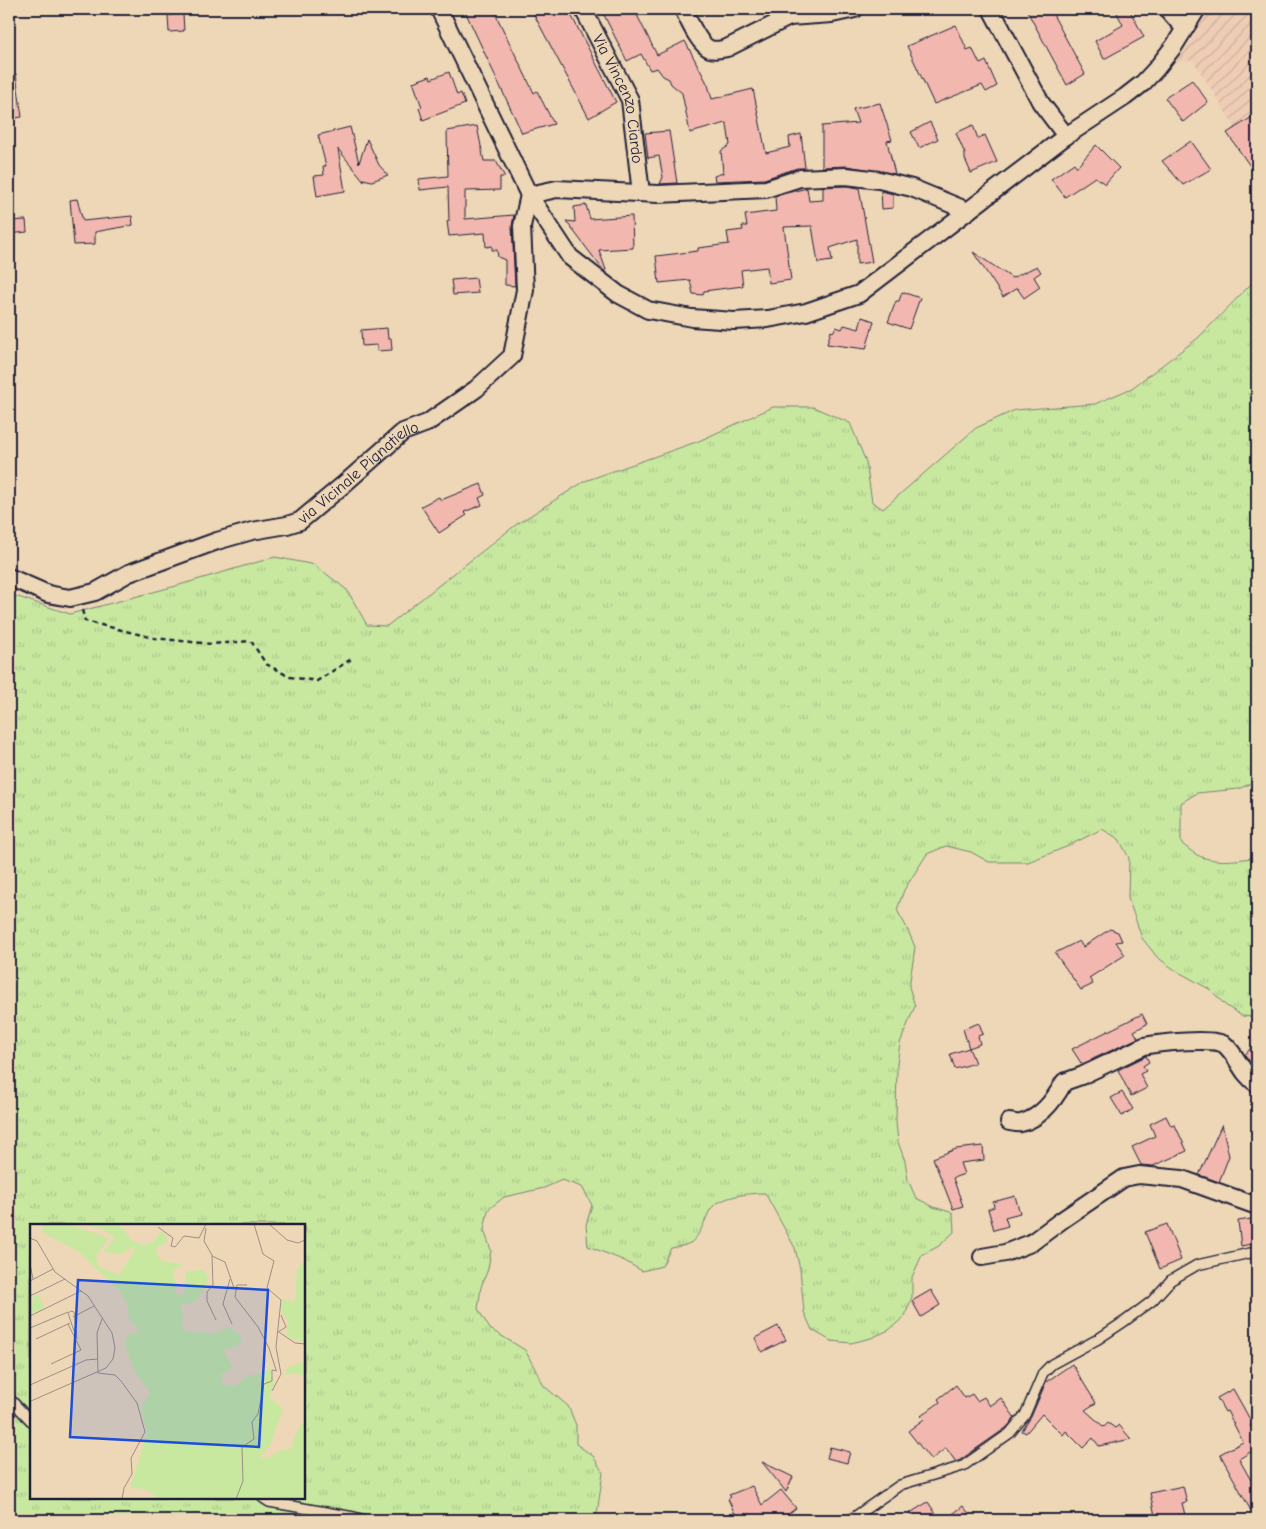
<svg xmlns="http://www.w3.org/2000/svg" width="1266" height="1529" viewBox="0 0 1266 1529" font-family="'Comic Neue',sans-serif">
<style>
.industrial{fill:url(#industrial-furrows)}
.grass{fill:url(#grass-tufts);stroke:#75856e;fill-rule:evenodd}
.building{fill:#f2b7af;stroke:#22223b}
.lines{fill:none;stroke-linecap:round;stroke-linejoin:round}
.service-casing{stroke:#22223b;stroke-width:12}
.minor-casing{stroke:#22223b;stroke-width:20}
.path{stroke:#22223b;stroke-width:2.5;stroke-dasharray:5 4;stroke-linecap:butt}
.service{stroke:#eed7b7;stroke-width:9}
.minor{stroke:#eed7b7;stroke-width:16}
.labels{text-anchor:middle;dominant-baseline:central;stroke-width:4;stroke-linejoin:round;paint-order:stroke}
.street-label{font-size:16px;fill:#22223b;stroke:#eed7b7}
.inset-road{fill:none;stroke:#9c8f85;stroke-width:1}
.view{fill:#1d4ed8;fill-opacity:0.15;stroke:#1d4ed8;stroke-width:2.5}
.inset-edge{fill:none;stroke:#22223b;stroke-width:2.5}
</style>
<defs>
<pattern id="industrial-furrows" width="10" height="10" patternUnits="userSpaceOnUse" patternTransform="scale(1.25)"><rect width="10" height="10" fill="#efcdb5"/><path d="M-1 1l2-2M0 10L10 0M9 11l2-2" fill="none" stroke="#cdb09d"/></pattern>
<pattern id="grass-tufts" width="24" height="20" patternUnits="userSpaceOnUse" patternTransform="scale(1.25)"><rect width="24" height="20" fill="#c8e8a0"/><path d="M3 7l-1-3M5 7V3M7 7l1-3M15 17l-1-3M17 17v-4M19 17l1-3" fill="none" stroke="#acc78b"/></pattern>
</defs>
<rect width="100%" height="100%" fill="#eed7b7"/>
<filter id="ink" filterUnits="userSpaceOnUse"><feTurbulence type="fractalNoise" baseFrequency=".02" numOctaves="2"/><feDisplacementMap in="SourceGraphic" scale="10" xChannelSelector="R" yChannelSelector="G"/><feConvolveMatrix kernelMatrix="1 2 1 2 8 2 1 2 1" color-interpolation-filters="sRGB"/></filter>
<g filter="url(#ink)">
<polygon class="industrial" points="1210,9 1257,9 1257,163 1193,60 1176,62"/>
<path class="grass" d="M1257,278V781L1238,789L1197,793L1181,803V843C1186,847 1192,852 1197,855C1216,864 1238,860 1257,857V1017L1242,1016L1225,1005L1211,990L1175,970L1157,957L1142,938L1128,898L1129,858L1119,839L1102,829L1066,847L1028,862H989L971,852L946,846L927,854L904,890L897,910L907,928L915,947L909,987L915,1006L900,1043L897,1064L896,1122L898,1142L905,1161L908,1180L916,1198L934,1207L953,1213L954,1232L939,1246L922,1255L912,1277V1297L905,1316L889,1330L871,1338L851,1343L831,1341L812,1330L804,1312L800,1269L795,1248L765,1193C750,1193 719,1196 710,1210C705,1219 700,1237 690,1243C685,1246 677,1247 671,1248L662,1266L642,1271L625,1261L588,1246L586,1225L592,1205L582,1187L562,1180L544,1188L504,1197L488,1210L484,1230L491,1250L488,1269L481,1287L478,1309L490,1329L525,1350L544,1386L568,1406L576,1425V1444L593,1456L603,1473L596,1520H9V594L70,614L176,586L275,557L315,565L347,590L367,625L387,626L517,524L585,481L699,441L773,407H813L850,423L866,462L872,502L883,509L976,428L1015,410L1095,404L1132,388L1198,338ZM31,1225H304V1498H31Z"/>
<g class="building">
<polygon points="464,9 493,9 534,93 537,91 554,124 522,133"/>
<polygon points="531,9 568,9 616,102 589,118"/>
<polygon points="601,9 634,9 657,55 685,41 708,85 712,99 753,89 766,153 790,147 789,137 801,134 805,168 797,168 764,179 715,181 714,176 723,173 721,151 730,145 727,125 726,123 690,133 682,93 671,84 669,79 663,76 657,68 650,70 641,54 627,61"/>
<polygon points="1026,9 1050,9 1085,74 1067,85"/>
<polygon points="1115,9 1129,9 1144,37 1104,59 1095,41 1123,25"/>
<polygon points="183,14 184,31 169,32 168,15"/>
<polygon points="956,25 967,50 972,48 980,64 986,61 997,86 986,92 982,85 934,104 907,46"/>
<polygon points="449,72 457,95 461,93 465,104 423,120 419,108 422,107 413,82 430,76 431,79"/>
<polygon points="16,74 22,117 9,119 9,75"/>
<polygon points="1192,80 1208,102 1183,122 1165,98"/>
<polygon points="880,103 892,140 887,141 895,174 847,166 822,167 822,126 858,123 853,109"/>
<polygon points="1257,114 1257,176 1227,133"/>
<polygon points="930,122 938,139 919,148 911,132"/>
<polygon points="973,125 978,139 985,135 997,162 971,173 965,159 965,154 956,133"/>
<polygon points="477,126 484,161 496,161 505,177 500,177 500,190 465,191 465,219 514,215 512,226 515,286 505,285 505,260 498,257 497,250 492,250 492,246 486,247 485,233 449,236 447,221 449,221 448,187 420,190 419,179 448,176 447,131"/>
<polygon points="350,127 359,163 367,139 379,165 388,175 372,181 363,179 364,181 338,149 345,191 317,196 314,176 324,175 323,166 326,166 318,135"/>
<polygon points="669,131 677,183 660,184 663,177 659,156 648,158 645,133"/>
<polygon points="1191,141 1211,169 1183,185 1162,161"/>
<polygon points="1096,145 1119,168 1105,184 1095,177 1065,197 1051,179 1074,163 1077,167"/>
<polygon points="846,186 859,188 872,262 857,264 857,239 830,248 832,261 818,263 812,226 784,227 791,280 769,283 767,267 741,270 743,286 704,291 703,295 693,294 690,280 659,283 656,256 698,251 698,248 729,244 727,232 743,230 742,226 747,226 745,215 776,211 775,196 807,188 809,201 823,200 823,187"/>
<polygon points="881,191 893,194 893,208 882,209"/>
<polygon points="77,199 83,221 132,216 133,225 95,232 95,244 74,245 70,200"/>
<polygon points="586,205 590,219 632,216 633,248 599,250 606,270 604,271 566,221 575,222 574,207"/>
<polygon points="26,220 27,232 9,234 9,221"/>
<polygon points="973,252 1012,278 1037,266 1041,272 1034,277 1040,287 1024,298 1017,288 1003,297"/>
<polygon points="476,278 478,293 453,295 451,280"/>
<polygon points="902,292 920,298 909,329 888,322 896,301 899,301"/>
<polygon points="862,317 874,321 866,349 827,344 831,331 833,332 836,327 842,329 844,325 859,329"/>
<polygon points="387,328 388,339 391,338 392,350 377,351 377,345 362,346 361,330"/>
<polygon points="481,484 485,495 479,498 482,505 464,512 467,515 439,533 421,506 439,497 441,500"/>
<polygon points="1110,929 1118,932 1122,941 1116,942 1125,955 1089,978 1093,984 1081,990 1055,953 1079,941 1083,947"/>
<polygon points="1142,1014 1147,1024 1134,1031 1138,1038 1082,1064 1081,1063 1072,1049"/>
<polygon points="979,1023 983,1034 978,1036 980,1044 969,1048 963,1029"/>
<polygon points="1257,1040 1257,1071 1245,1055"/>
<polygon points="969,1048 975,1063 955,1069 950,1054"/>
<polygon points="1146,1056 1149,1062 1143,1066 1146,1071 1140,1074 1147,1088 1131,1096 1118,1070"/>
<polygon points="1122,1092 1133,1109 1122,1116 1111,1098"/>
<polygon points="1166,1116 1171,1126 1175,1125 1187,1151 1153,1166 1141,1165 1132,1147 1155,1136 1150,1124"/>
<polygon points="1222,1124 1229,1156 1219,1182 1199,1175"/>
<polygon points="983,1146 984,1160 960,1163 964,1174 953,1178 963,1206 953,1209 933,1158 956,1149"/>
<polygon points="1015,1196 1020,1213 1005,1217 1008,1226 994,1230 988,1209 994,1207 993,1202"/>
<polygon points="1251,1219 1252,1228 1257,1227 1257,1243 1241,1246 1238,1221"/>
<polygon points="1167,1224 1181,1260 1160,1269 1145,1232"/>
<polygon points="931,1290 940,1305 921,1317 912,1301"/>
<polygon points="778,1326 786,1340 762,1352 755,1338"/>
<polygon points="1072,1364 1096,1403 1085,1410 1104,1427 1108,1423 1115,1428 1119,1425 1131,1439 1099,1446 1093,1438 1083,1448 1066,1431 1063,1435 1042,1414 1026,1433 1022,1431 1031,1417 1046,1382"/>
<polygon points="956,1385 965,1398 972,1394 977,1401 984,1397 990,1406 1001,1398 1015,1418 1006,1428 960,1460 956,1462 946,1448 931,1460 908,1431 924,1419 921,1416 940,1402 938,1399"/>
<polygon points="1233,1389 1247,1414 1252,1424 1250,1425 1257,1439 1257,1448 1239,1459 1257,1491 1257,1520 1256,1520 1220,1454 1243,1442 1227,1411 1225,1412 1217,1398"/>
<polygon points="830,1447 850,1452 847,1463 827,1458"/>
<polygon points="762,1462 793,1477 786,1492 779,1483"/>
<polygon points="752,1486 762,1505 781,1490 796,1508 781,1520 740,1520 736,1513 735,1514 728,1499 731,1497 729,1495"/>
<polygon points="1183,1486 1187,1502 1182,1503 1185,1515 1156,1520 1150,1493"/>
<polygon points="928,1502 940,1520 915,1520 910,1513"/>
<polygon points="963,1506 974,1520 945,1520"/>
</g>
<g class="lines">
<defs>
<g id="service">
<polyline points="9,1398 31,1421"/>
<polyline points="263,1498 269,1502 354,1517 365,1520"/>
<polyline points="850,1520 900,1485 963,1466 1010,1433 1025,1415 1043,1373 1052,1364 1098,1339 1125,1321 1152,1301 1171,1280 1197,1265 1250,1253 1257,1255"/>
</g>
<g id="minor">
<polyline points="439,9 529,195 570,257 618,294 648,310 692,318 734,321 768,319 806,312 859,294 1066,136 1125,97 1143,83 1156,69 1174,46 1197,9"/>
<path id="s1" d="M583,9L630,100L641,193"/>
<path d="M683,9C688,19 699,45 710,49C715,51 722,49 727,48L789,17L802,9"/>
<polyline points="991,9 1041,103 1066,136"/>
<polyline points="1167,9 1184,28"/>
<polyline points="789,17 832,14 855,9"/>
<path id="s2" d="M9,577L48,594L70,598L95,592L129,573L217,541L252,531L287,525L300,521L343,485L403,432L427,423L476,389L512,356L525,290L522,226L529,195L557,189L658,194L766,189L800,178L846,176L879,180L912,188L968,211"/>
<path d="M1009,1122C1012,1122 1017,1124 1021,1123C1041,1118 1055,1099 1064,1082L1081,1076L1144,1046C1158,1043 1215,1037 1225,1045C1238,1056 1241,1074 1257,1084"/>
<polyline points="982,1257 1005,1253 1031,1243 1062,1220 1124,1178 1139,1175 1182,1179 1257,1206"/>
</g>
</defs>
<use href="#service" class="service-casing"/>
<use href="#minor" class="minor-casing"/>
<polyline class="path" points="82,610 85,621 154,638 211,644 251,641 266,664 290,677 317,681 353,658"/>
<use href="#service" class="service"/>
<use href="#minor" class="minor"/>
</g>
</g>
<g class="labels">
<g class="street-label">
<text stroke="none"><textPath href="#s1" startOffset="98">Via Vincenzo Ciardo</textPath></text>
<text stroke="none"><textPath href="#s2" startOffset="385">via Vicinale Pignatiello</textPath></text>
</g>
</g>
<g transform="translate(30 1224)">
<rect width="275" height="275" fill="#eed7b7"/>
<path d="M13,0H38L79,14L66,32L68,42L89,51L104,27V22L91,30L73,28L85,14L72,5L50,0H84L94,5L101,16L113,21L124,17L130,8L135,9L138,18L127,23L126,28L132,37L153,40L143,47L147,72L154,70L156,47L174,46L178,55L174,66L164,78L150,82L153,91L152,104L158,108L185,109L199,103L211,112L210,121L193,126L202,142L198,148L191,149L193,161L205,162L218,152L234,149L240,143L244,160L239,173L253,185L240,222L230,233L238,234L249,227L275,222V275H130L115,265L100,264L117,209L111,183L120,169L103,144L95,120L98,111L109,107L99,95L97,80L90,67L49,28L12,8Z" fill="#c8e8a0"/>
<path d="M275,137V154L266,149L254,151L258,143Z" fill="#c8e8a0"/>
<path d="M275,34V119L256,112L258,97L251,87L252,76L265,77L267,46ZM8,70L15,84L0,90V80L4,78L2,73ZM275,196V222L261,226L266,208Z" fill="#c8e8a0"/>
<path class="inset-road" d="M224,0L233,30L244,37L237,64L251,76L246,123L251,150L242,167M239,0L257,16L268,19L275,16M128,3L143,14L141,22L145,23L154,12L169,14L176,0M176,4L174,17L182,31L183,61L177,68V77L186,96M0,14L7,17L25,48L58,72L82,109L85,124L83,135L76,144L1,177M182,32L195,38L204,64M0,40L3,55M200,55L193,80L202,100M0,57L23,45M217,61H207L205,73L228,103L239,124L246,146M0,72L35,55M0,92L51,67M43,93L64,82M72,95L67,109L68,149L85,151L91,157L107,179L115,208L101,234L102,250L94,264L92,275M0,104L38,88M44,107L38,89L41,87L44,88L47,115M248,108L256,103L251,91M249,108L265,119L275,120M6,115L40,99M21,140L51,126L38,100M0,161L56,136L68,135M206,275L213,257L212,223L224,215L222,198L228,190L234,160L242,157V146L247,147"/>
<path class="view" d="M48,56L238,66L229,223L40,213Z"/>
<rect width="275" height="275" class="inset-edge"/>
</g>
<rect width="1266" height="1529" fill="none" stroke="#eed7b7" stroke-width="30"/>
<rect x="15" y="15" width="1236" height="1499" fill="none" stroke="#22223b" stroke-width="2" filter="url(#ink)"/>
</svg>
